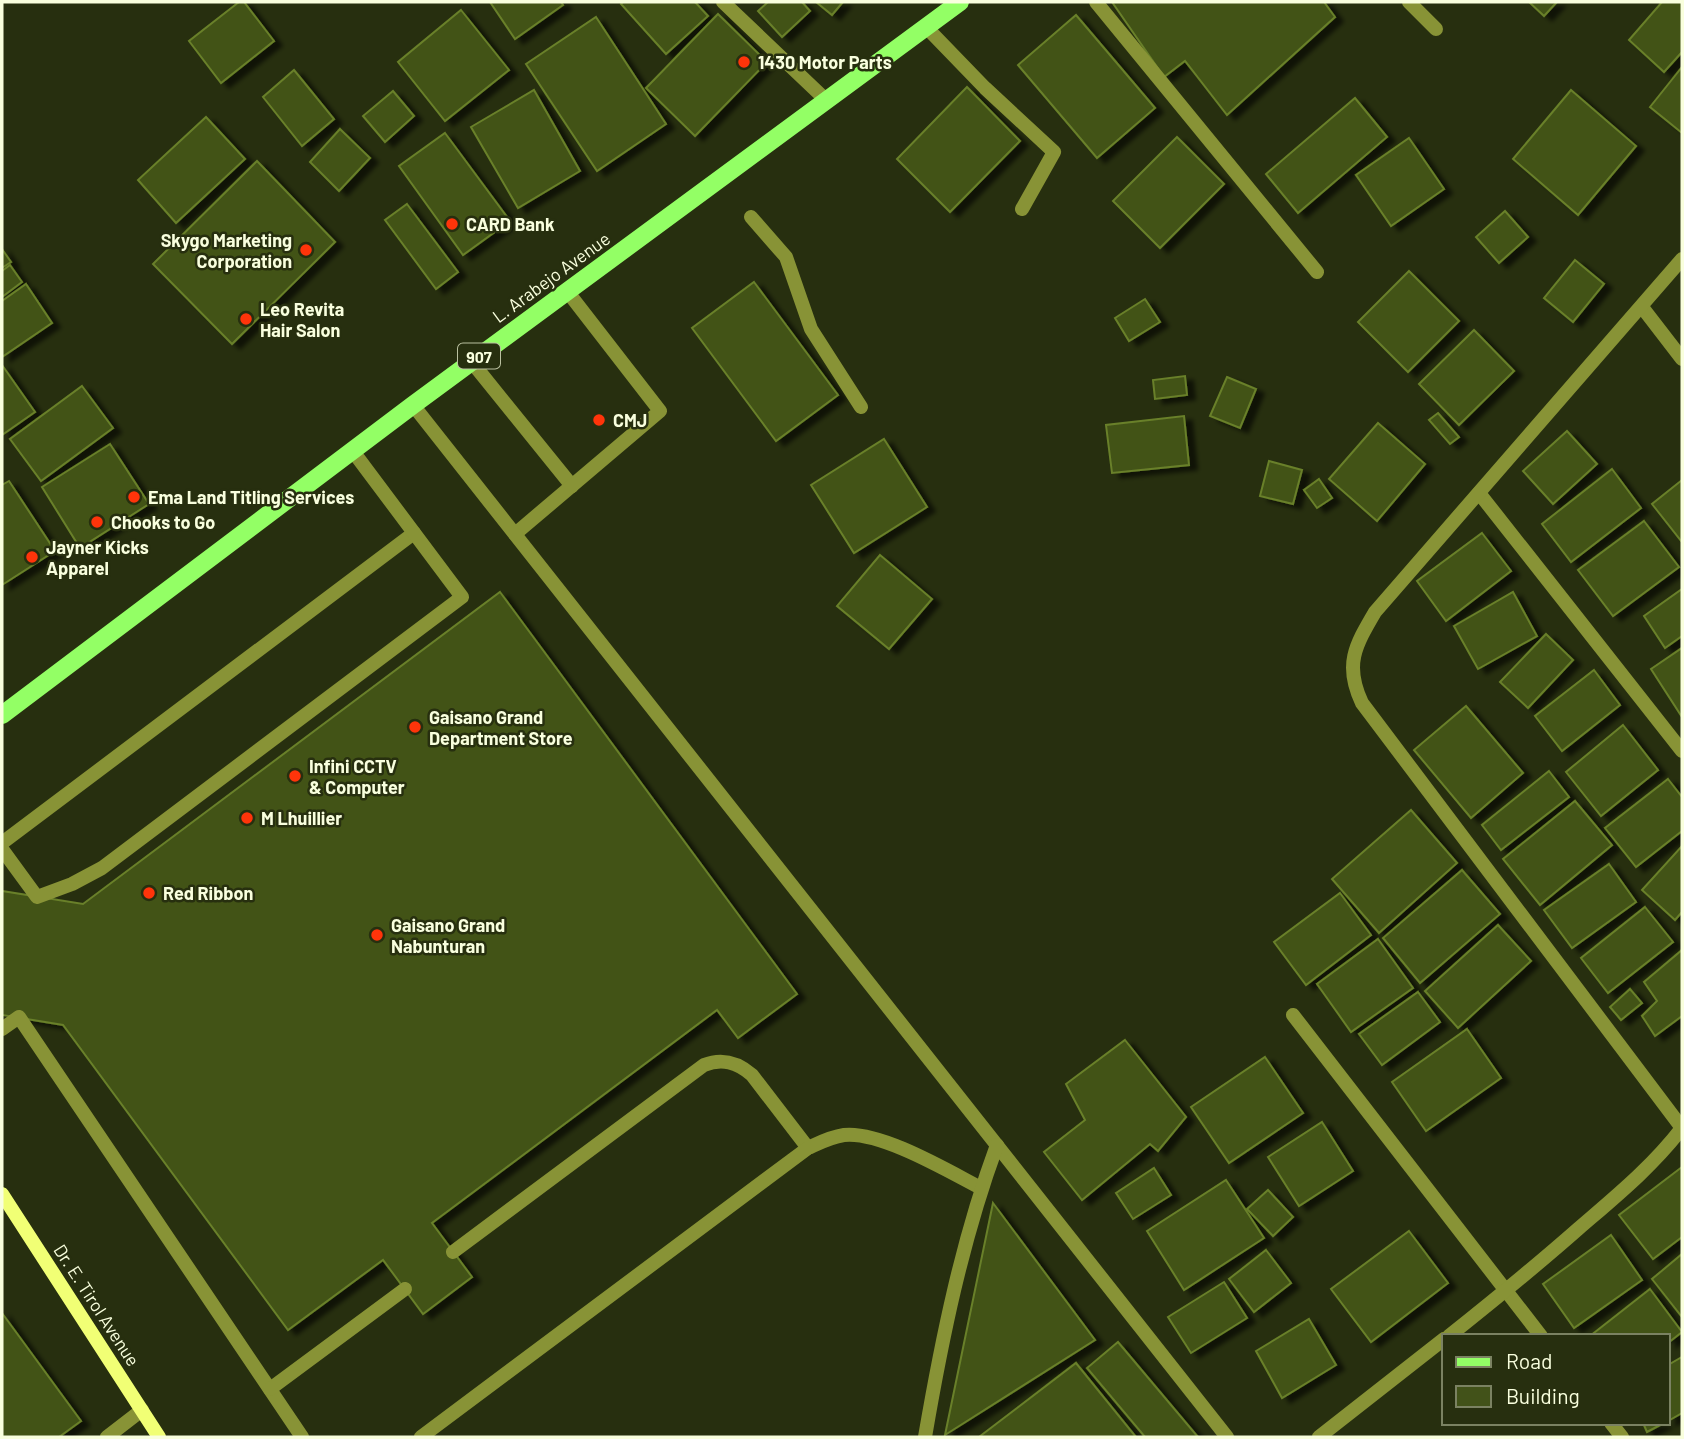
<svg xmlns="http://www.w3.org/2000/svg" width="1684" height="1439" viewBox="0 0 1684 1439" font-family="Barlow,sans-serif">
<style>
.building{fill:#425219;stroke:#698029;stroke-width:2;filter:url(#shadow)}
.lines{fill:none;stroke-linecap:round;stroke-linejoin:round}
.lane{stroke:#889336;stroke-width:14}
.street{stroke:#889336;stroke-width:14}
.secondary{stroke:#f1ff75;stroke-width:14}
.primary{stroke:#93ff65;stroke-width:18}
.poi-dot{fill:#ff340a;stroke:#272f0f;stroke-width:2.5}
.labels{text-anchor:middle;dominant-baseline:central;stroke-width:5;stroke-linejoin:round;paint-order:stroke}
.shield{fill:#272f0f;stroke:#bac1a0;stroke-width:2}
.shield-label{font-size:16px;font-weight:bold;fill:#f9ffde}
.poi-label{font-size:18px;font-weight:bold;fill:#f9ffde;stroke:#272f0f;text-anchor:start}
.street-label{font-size:18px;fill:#f9ffde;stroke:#272f0f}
</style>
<defs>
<filter id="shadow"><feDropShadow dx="8" dy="4.5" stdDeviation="2" flood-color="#0009"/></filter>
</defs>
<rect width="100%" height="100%" fill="#272f0f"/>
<g class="building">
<polygon points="239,2 244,2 274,41 221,83 189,41"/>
<polygon points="490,2 561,2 563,5 515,39"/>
<polygon points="623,2 695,2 708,16 666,54 621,4"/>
<polygon points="768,2 802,2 810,11 782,37 758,11"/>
<polygon points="816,2 843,2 832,15"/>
<polygon points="1112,2 1324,2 1335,17 1227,115 1185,61 1164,77"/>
<polygon points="1529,2 1557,2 1544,16"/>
<polygon points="1662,2 1682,2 1682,52 1664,72 1629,40"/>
<polygon points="461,10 509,70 445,121 398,62"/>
<polygon points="718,14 767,62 695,136 646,88"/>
<polygon points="1076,15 1155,108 1097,158 1018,65"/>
<polygon points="596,17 666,124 597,171 526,64"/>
<polygon points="1682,67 1682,133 1650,107"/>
<polygon points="294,70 334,119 302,146 263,97"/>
<polygon points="967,87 1020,141 950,212 897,159"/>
<polygon points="534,90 580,171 518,208 471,127"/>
<polygon points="1571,90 1636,146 1578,215 1513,159"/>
<polygon points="393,91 414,116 385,142 363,116"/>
<polygon points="1355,98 1387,137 1298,213 1266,174"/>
<polygon points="206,117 245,159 176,223 138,180"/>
<polygon points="340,129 370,158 339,191 310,162"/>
<polygon points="445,133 510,221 463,255 399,166"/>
<polygon points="1177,137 1224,184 1160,248 1113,201"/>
<polygon points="1409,138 1444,189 1391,226 1356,175"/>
<polygon points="257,161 335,242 232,344 153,264"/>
<polygon points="407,204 458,272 436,289 385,220"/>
<polygon points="1505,211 1528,237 1499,263 1476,237"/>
<polygon points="2,249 11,262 2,268"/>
<polygon points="1575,260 1604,284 1573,322 1544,298"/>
<polygon points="10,265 22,282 2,297 2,271"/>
<polygon points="1409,271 1459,321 1408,372 1358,322"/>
<polygon points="754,282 838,395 776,441 692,328"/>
<polygon points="26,284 52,323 2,357 2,301"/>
<polygon points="1145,299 1160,322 1129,341 1115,318"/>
<polygon points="1474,330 1514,371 1459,425 1419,384"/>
<polygon points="2,365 35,412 2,435"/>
<polygon points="1185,376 1187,395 1155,399 1153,380"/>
<polygon points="1227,377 1256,389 1240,428 1210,416"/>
<polygon points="82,386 113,428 41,481 10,439"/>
<polygon points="1438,413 1459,437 1450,444 1429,420"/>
<polygon points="1184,416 1189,465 1112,473 1106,425"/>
<polygon points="1378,423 1425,464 1377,521 1329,479"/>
<polygon points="1567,431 1597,464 1553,504 1523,471"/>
<polygon points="884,439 927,507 854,553 811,485"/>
<polygon points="110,444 149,504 80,548 42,487"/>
<polygon points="1269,461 1302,470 1293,504 1260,496"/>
<polygon points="1612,469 1641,508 1571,562 1542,524"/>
<polygon points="1319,479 1332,498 1317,508 1304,490"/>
<polygon points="1682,480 1682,542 1652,504"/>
<polygon points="9,481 55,551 2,585 2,485"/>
<polygon points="1644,521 1679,567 1613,616 1578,570"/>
<polygon points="1482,533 1511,571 1446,621 1417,581"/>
<polygon points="880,555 932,599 889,649 837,606"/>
<polygon points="1682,589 1682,636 1665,648 1644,616"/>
<polygon points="500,592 797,994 738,1038 717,1010 432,1223 472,1277 423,1314 383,1260 288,1330 63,1025 2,1015 2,891 83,904"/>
<polygon points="1513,592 1537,636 1478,669 1454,626"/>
<polygon points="1546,634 1573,660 1528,708 1500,682"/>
<polygon points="1682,648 1682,717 1651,669"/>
<polygon points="1594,670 1620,705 1562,751 1535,716"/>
<polygon points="1466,706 1523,773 1471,818 1414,750"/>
<polygon points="1623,725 1658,770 1601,816 1566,772"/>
<polygon points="1549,771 1569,797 1501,850 1482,825"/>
<polygon points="1668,779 1682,797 1682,831 1636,867 1605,828"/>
<polygon points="1575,801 1612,845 1540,905 1503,859"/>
<polygon points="1411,810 1457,863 1379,933 1332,879"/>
<polygon points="1682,846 1682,912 1675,920 1642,890"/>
<polygon points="1609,864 1636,902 1572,948 1544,910"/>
<polygon points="1462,870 1500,914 1420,983 1383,938"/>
<polygon points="1340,893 1371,935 1306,985 1274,942"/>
<polygon points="1645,907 1673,942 1608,993 1581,958"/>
<polygon points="1498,925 1531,961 1458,1028 1425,991"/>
<polygon points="1378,939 1413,988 1351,1032 1317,984"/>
<polygon points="1682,950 1682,1016 1655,1036 1642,1016 1657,1001 1644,982"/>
<polygon points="1630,989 1642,1003 1621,1020 1610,1007"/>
<polygon points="1418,992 1440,1022 1382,1065 1359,1034"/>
<polygon points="1467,1029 1501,1078 1426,1131 1392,1082"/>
<polygon points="1125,1040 1186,1117 1158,1151 1150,1144 1082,1200 1044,1152 1085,1120 1066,1084"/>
<polygon points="1265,1057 1303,1113 1229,1163 1191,1107"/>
<polygon points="1322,1122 1353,1171 1299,1206 1268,1157"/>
<polygon points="1682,1167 1682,1237 1653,1259 1619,1215"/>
<polygon points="1154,1168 1171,1195 1133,1219 1116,1193"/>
<polygon points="1226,1180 1264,1238 1184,1290 1147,1231"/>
<polygon points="1268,1190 1293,1217 1273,1236 1247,1209"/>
<polygon points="993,1203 1095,1340 945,1435"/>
<polygon points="1409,1231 1448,1283 1371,1342 1331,1289"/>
<polygon points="1611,1235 1642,1280 1574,1328 1543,1284"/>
<polygon points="1266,1250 1291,1283 1254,1312 1229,1279"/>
<polygon points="1682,1254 1682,1317 1652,1279"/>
<polygon points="1224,1282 1247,1318 1191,1353 1168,1317"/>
<polygon points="1650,1289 1682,1332 1668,1343 1668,1336 1590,1336"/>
<polygon points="2,1313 81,1421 59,1437 2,1437"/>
<polygon points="1309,1319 1336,1365 1282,1398 1256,1351"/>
<polygon points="1118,1342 1198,1437 1145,1437 1087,1368"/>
<polygon points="1682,1357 1682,1413 1668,1421 1668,1365"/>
<polygon points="1076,1363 1136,1437 979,1437"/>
<polygon points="1643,1423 1664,1423 1647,1432"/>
</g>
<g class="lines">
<g class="lane">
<polyline points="723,2 826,100"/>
<polyline points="1096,2 1317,272"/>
<polyline points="1409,2 1436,29"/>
<polyline points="926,27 985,88 1054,152 1022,209"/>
<polyline points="751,217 786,257 811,329 861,407"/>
<polyline points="471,361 572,486"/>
<polyline points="515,534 660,411 567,291"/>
<polyline points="2,843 414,533"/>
<polyline points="2,849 37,897 72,884 102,868 462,597 352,450"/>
<polyline points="2,1029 19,1017 302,1437"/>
<path d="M453,1252L704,1065C722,1058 737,1062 752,1075L808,1148"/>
<polyline points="270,1389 405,1289"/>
<polyline points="107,1437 142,1410"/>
<path d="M421,1437L808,1148C819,1143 830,1137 844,1135C881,1131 948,1171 981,1188"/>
</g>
<g class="street">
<polyline points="1642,307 1682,359"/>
<polyline points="413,405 1227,1437"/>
<polyline points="1479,493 1682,751"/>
<polyline points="1293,1015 1541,1336"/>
<path d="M1449,1336C1493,1301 1536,1266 1578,1229C1615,1197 1652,1167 1682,1128L1362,703C1344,665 1355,646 1375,612L1682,259"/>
<polyline points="1611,1423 1622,1437"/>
<path d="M925,1437C942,1338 962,1240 997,1145"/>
<polyline points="1319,1437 1444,1339"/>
</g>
<polyline class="secondary" points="2,1194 159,1437"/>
<polyline class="primary" points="2,715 413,405 960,2"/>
</g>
<g class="poi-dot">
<circle cx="744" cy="62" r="7"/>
<circle cx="452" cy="224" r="7"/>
<circle cx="306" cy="250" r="7"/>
<circle cx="246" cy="319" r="7"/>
<circle cx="599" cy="420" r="7"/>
<circle cx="134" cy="497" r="7"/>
<circle cx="97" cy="522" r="7"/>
<circle cx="32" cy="557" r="7"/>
<circle cx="415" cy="727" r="7"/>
<circle cx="295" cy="776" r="7"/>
<circle cx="247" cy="818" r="7"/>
<circle cx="149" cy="893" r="7"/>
<circle cx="377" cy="935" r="7"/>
</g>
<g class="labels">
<rect class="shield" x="458" y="343.5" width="42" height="25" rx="5"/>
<g class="shield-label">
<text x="479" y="356">907</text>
</g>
<g class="poi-label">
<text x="758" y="62">1430 Motor Parts</text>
<text x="466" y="224">CARD Bank</text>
<text x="292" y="240" text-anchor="end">Skygo Marketing<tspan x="292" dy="21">Corporation</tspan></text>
<text x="260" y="309">Leo Revita<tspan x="260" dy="21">Hair Salon</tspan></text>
<text x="613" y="420">CMJ</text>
<text x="148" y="497">Ema Land Titling Services</text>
<text x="111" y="522">Chooks to Go</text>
<text x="46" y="547">Jayner Kicks<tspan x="46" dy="21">Apparel</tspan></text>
<text x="429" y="717">Gaisano Grand<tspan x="429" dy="21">Department Store</tspan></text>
<text x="309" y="766">Infini CCTV<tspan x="309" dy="21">&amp; Computer</tspan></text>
<text x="261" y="818">M Lhuillier</text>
<text x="163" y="893">Red Ribbon</text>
<text x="391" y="925">Gaisano Grand<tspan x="391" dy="21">Nabunturan</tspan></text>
</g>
<g class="street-label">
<text transform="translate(551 277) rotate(-36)">L. Arabejo Avenue</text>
<text transform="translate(97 1305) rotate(57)">Dr. E. Tirol Avenue</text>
</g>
</g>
<rect width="1684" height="1439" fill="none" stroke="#f9ffde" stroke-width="7"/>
<rect x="1442" y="1334" width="228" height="91" fill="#272f0f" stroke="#7b8262" stroke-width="2"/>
<rect x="1456" y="1357" width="35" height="10" fill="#93ff65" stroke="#7b8262" stroke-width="2"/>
<text x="1506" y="1369" font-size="21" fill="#f9ffde">Road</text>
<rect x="1456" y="1386" width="35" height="21" fill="#425219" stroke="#7b8262" stroke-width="2"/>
<text x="1506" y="1404" font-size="21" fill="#f9ffde">Building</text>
</svg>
